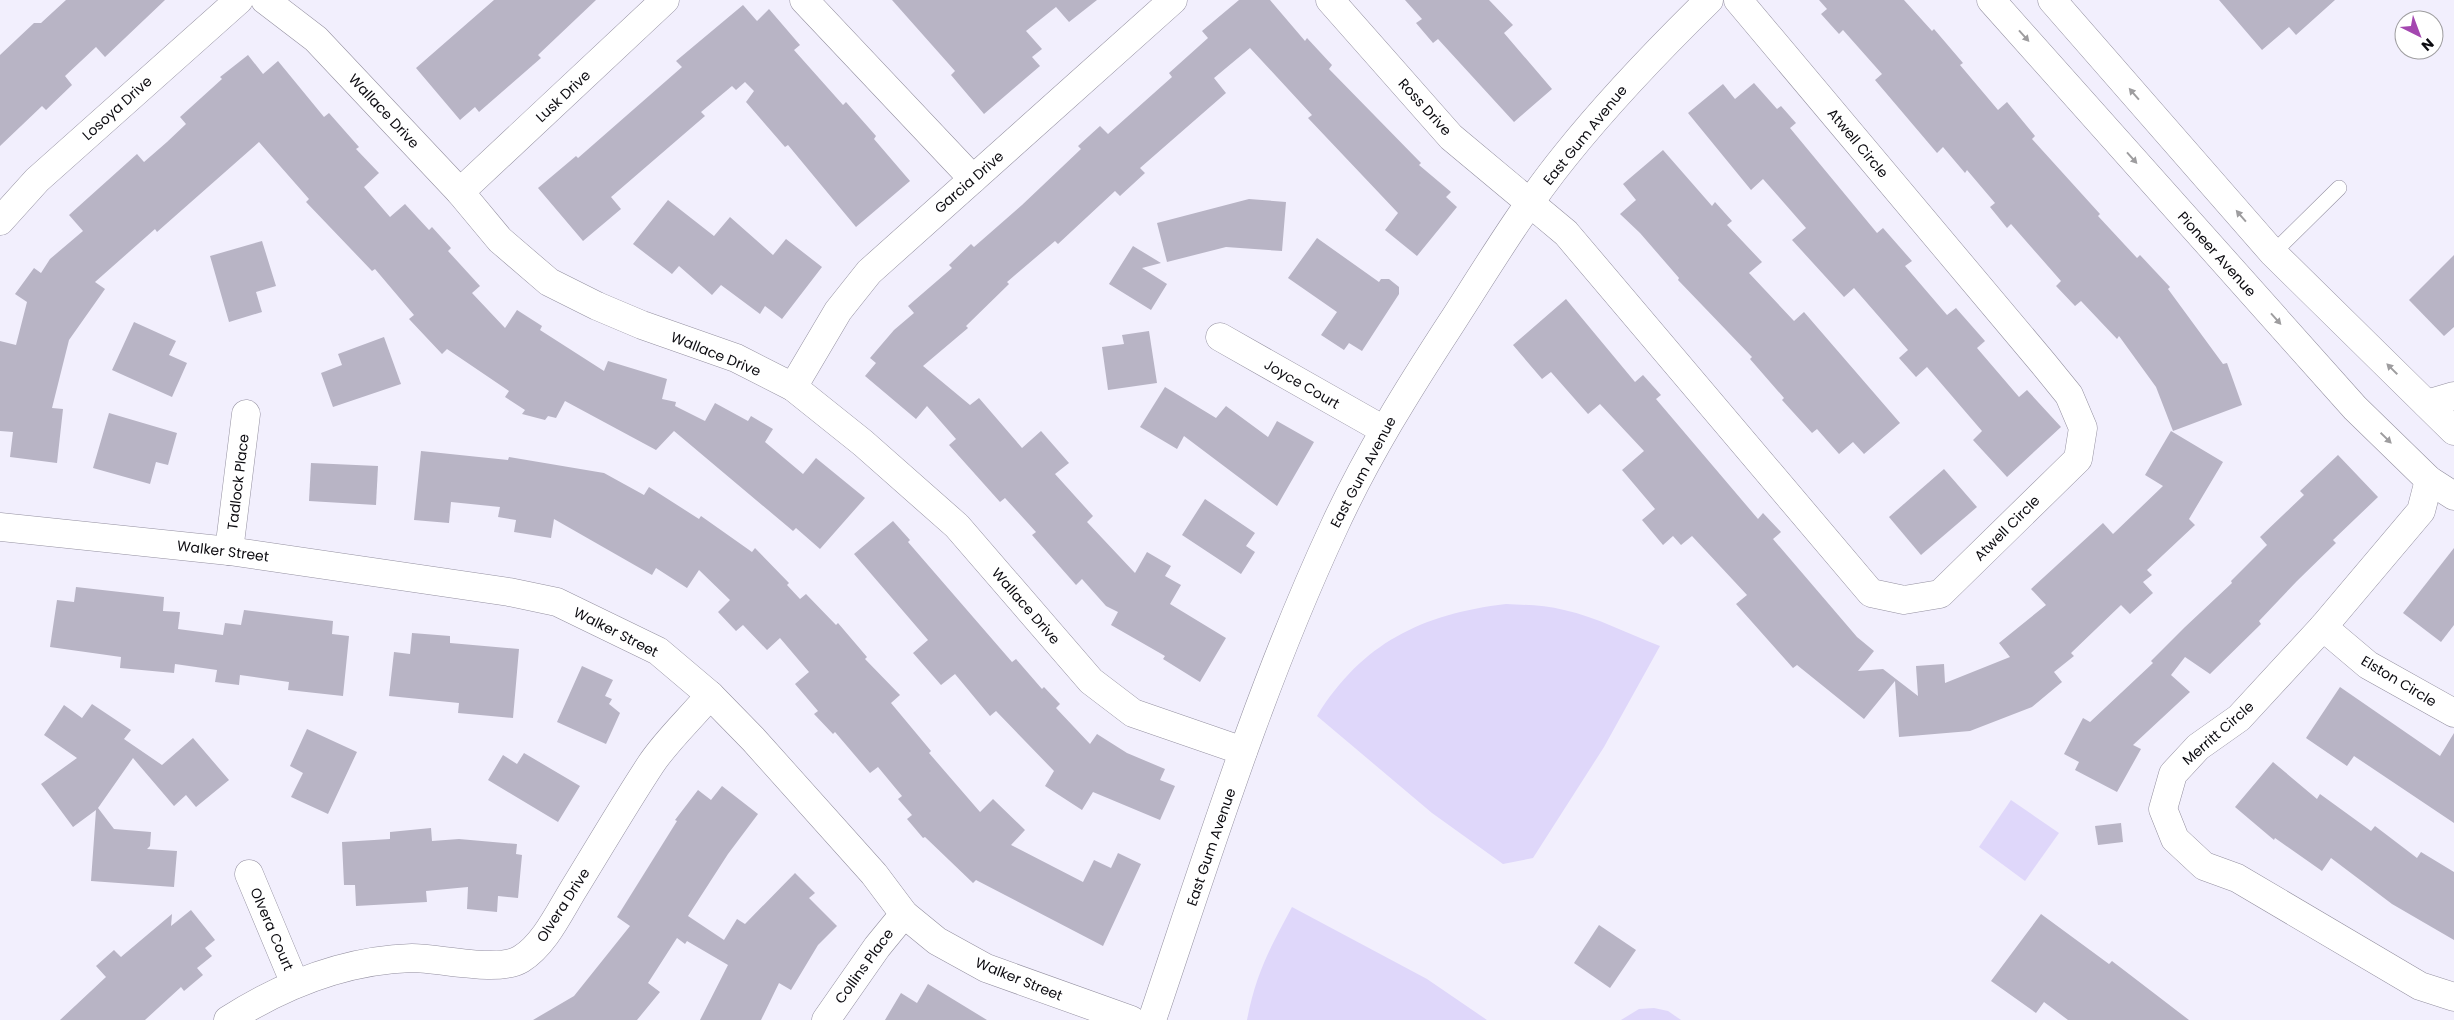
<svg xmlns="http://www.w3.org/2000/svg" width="2454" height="1020" viewBox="0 0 2454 1020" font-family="Poppins,sans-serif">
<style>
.green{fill:#dfd7fa}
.building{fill:#b8b4c5}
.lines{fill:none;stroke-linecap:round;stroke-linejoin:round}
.lane-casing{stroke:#9490a0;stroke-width:16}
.street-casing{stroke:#9490a0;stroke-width:29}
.secondary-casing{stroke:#9490a0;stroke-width:29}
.lane{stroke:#fff;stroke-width:15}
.street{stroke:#fff;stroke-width:28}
.secondary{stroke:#fff;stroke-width:28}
.oneway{fill:#9e9d9f}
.labels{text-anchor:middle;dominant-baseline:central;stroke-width:4;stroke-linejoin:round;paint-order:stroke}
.street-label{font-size:14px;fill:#0c0b10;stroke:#fff}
</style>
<rect width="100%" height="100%" fill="#f2effd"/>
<g class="green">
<path d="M1506,604C1525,605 1545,605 1564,610C1597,617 1628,634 1660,646L1604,747L1533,858L1503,864L1432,813L1317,716C1362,643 1422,614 1506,604Z"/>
<polygon points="2011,800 2059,833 2025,881 1979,847"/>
<path d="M1292,907L1427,979L1487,1020H1247C1256,973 1270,948 1292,907Z"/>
<polygon points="1654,1008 1668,1011 1681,1020 1621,1020 1639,1009"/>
</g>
<g class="building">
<polygon points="66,0 165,0 105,57 96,47 65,76 72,85 46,110 42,106 0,146 0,55 34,23 41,23"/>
<polygon points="494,0 596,0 538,55 541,58 479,112 475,107 460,120 416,68"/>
<polygon points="892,0 1097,0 1069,22 1056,7 1026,31 1042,49 1032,57 1040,66 984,114 951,75 955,71"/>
<polygon points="1239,0 1270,0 1305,41 1307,38 1332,65 1329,69 1421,163 1419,165 1451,192 1446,197 1457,207 1417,256 1385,230 1398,213 1308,118 1312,115 1250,48 1214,78 1226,93 1140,168 1145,173 1120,196 1115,191 1058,244 1055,241 1007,282 1009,284 966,326 968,328 923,366 970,405 979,398 1022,448 1041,431 1069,463 1055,474 1093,516 1087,522 1135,573 1147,552 1171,566 1165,576 1181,585 1170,604 1226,638 1200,682 1163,659 1165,656 1111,625 1118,612 1106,606 1082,579 1076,585 1032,535 1036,532 1005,498 1000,502 949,445 956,439 927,406 916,419 865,376 876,363 870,358 894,330 914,313 908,306 952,268 949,265 971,244 974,247 1022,205 1081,149 1078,146 1100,126 1108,134 1172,77 1169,73 1208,38 1202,31"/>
<polygon points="1405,0 1489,0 1513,25 1504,33 1552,89 1514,122 1438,39 1433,43 1416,23 1422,19"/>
<polygon points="1819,0 1904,0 1932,31 1934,29 1963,63 1960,65 1998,110 2007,102 2035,136 2032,139 2100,214 2098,216 2137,258 2140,255 2170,287 2168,289 2223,364 2227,363 2242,405 2173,431 2156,387 2119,336 2117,339 2081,301 2075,306 2056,286 2061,281 2011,224 2007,228 1990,207 1995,203 1967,170 1965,173 1943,147 1937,153 1875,80 1882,74 1843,30 1839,34 1821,14 1827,9"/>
<polygon points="2219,0 2335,0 2296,35 2289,27 2262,50"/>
<polygon points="743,5 757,21 769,9 800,45 794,50 843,105 846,102 876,136 874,139 910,181 856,227 788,145 785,147 746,102 754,91 745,82 736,90 732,86 701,112 705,116 611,197 621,209 583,241 538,188 576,156 578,158 682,67 676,61"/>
<polygon points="248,55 263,74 278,61 324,117 329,113 359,147 356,149 379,173 364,187 390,217 405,204 429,230 432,227 451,248 448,251 480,286 472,293 505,328 517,310 542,326 540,330 604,371 608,361 667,379 662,399 676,402 675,406 705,421 715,403 748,421 751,416 773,429 765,442 803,474 816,458 865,498 820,549 796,528 793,531 674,431 656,450 565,401 556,418 548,416 545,420 522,414 525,410 505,397 509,391 447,349 442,354 409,319 414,315 375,269 372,271 306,202 309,199 259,142 157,232 155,229 95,282 105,289 69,340 52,408 63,409 57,463 10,457 13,432 0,431 0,341 16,345 27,302 15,294 34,268 41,273 50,259 83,231 69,215 137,154 144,162 167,142 186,124 180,117 222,79 220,77"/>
<polygon points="1754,83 1777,109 1781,106 1796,123 1790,128 1877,233 1883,228 1912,261 1905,266 1947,315 1956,308 1985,341 1977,348 2019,397 2027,390 2061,427 2007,477 1973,440 1982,431 1927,367 1916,377 1899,358 1908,350 1854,288 1844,297 1792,240 1806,228 1763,179 1751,190 1688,113 1723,84 1735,99"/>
<polygon points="1663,150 1712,206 1715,202 1732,221 1727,225 1762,262 1749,273 1794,321 1804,312 1900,423 1864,454 1853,442 1839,454 1817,429 1812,433 1782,400 1784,398 1750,359 1752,357 1678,280 1679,278 1640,233 1620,214 1636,200 1623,184"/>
<polygon points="1249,199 1286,202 1282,251 1226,247 1167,262 1157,223"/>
<polygon points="668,200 714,236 730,217 773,255 786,239 822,267 782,319 765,306 760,314 721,285 712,295 679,266 672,274 633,244"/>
<polygon points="1317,238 1379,282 1381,279 1389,279 1399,287 1399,294 1362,351 1349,343 1344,350 1321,335 1337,312 1288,278"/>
<polygon points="262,241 276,286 256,292 262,312 229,322 210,256"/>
<polygon points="1133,246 1161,263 1142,268 1167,284 1151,310 1109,284"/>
<polygon points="2454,255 2454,327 2444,336 2409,300"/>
<polygon points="1566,299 1635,382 1643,375 1661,395 1656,399 1758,519 1763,513 1781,532 1773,539 1857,637 1874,651 1858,671 1883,669 1918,696 1916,666 1944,664 1945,683 2010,657 1999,643 2046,605 2031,589 2103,523 2113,534 2163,486 2145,475 2171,431 2223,462 2189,519 2195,525 2147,570 2152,575 2143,582 2153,593 2130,614 2121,605 2071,653 2074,656 2054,672 2062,682 2032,707 1970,731 1899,737 1895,681 1864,719 1797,665 1793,668 1736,604 1747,595 1692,536 1681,545 1673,536 1663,545 1642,520 1655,509 1622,470 1644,451 1600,404 1588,414 1551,372 1542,379 1513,345"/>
<polygon points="134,322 176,341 169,355 187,363 172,397 112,370"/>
<polygon points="1149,331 1157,383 1108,390 1102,347 1124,344 1122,335"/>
<polygon points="384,337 401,384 333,407 321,373 342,365 338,354"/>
<polygon points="1165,387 1216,418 1226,406 1268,437 1277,421 1314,442 1277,506 1184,436 1177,449 1140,427"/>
<polygon points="109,413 177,433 168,465 156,462 150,484 93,468"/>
<polygon points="421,451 508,460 509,457 604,473 644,495 649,487 699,519 701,516 752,552 755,548 789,583 787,585 800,599 806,594 836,625 838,623 867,657 865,659 900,695 891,703 931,751 929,753 980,812 993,799 1025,830 1011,845 1083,882 1094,860 1111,868 1118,853 1141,864 1103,946 976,880 973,883 925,837 923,838 907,819 912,815 898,799 902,796 878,767 870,773 835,732 833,734 814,714 818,711 795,684 809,672 780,638 767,650 743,625 736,631 718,612 730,600 699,570 687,588 656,568 652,575 554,519 551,538 514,532 516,520 498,517 500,507 451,502 449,523 414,520"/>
<polygon points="2338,455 2378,497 2333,540 2336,543 2297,581 2259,621 2261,624 2210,674 2185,657 2171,675 2190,692 2133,745 2141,749 2117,792 2075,770 2079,762 2064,754 2083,718 2090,722 2153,663 2151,661 2185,627 2232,583 2231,581 2267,545 2260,537 2304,495 2300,491"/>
<polygon points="311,463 378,466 376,505 309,501"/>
<polygon points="1944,469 1977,507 1921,555 1889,517"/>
<polygon points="1205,499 1255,533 1246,546 1255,552 1241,574 1182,535"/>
<polygon points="893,521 910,540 908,542 1012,662 1016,659 1042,689 1044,687 1060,704 1056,708 1090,744 1097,734 1127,753 1165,769 1160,780 1175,786 1160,820 1093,792 1082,810 1045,786 1054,771 996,711 990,716 955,674 941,685 913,653 928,640 854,554"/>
<polygon points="2454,548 2454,625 2441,642 2403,613"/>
<polygon points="76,587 164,597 163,611 180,612 178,629 223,635 225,623 241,625 244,610 333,621 332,634 349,636 343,696 288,690 289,682 240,675 239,685 215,682 217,670 175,664 174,673 120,668 121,657 50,647 57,600 74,602"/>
<polygon points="412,633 450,636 450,643 519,649 513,718 458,713 459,703 389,696 394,652 410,654"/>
<polygon points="582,666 613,680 605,696 612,699 609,704 620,713 606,744 557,722"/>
<polygon points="2340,687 2440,756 2454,733 2454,823 2354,756 2347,766 2306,738"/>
<polygon points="92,704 131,730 124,739 162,765 193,738 229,780 196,807 186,795 174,806 133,758 98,808 114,829 151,832 150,846 147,849 177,851 174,887 91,881 96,810 73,827 41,784 77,758 44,735 64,705 82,718"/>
<polygon points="307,729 357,752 328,814 291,797 303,773 290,766"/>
<polygon points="524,753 580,786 558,822 488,780 503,755 517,764"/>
<polygon points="2273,762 2317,799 2320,794 2371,831 2375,826 2417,858 2421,852 2454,872 2454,940 2392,904 2331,858 2322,871 2275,838 2274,840 2235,807"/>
<polygon points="722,786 758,814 728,854 688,916 724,940 737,919 745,924 795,873 815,893 809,898 837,926 818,945 791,990 779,983 761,1020 700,1020 728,965 687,941 685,944 677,938 648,983 660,992 637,1020 533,1020 574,996 630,926 617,917 677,821 675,820 698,790 711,800"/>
<polygon points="2121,823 2123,842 2098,845 2095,826"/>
<polygon points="431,828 432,841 459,839 517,844 516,854 522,855 518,898 498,896 497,912 467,909 468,887 426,891 427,902 356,906 355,885 344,885 342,842 390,839 390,832"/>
<polygon points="191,910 215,940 205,948 212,956 197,968 203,975 184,991 181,987 145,1020 60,1020 106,977 96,966 114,950 121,957 172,914 171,926"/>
<polygon points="2041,914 2109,964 2112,961 2189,1020 2068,1020 2044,1002 2036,1013 1991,981"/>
<polygon points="1599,925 1636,950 1610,988 1574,963"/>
<polygon points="928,984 987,1020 885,1020 901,993 917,1003"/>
</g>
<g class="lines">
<defs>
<polyline id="lane" points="2273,253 2339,188"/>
<g id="street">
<polyline points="265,0 316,39 460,192 500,240 549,282 597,306 642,325 736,358 793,387 863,443 957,526 1091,681 1133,713 1243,751"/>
<polyline points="804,0 973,179"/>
<polyline points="1330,0 1451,137 1566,233 1871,593 1904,600 1940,594 2078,459 2083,428 2069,395 2043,363 1738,0"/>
<polyline points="460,192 665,0"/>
<polyline points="0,221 37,180 239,0"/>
<polyline points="1220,337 1384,430"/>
<polyline points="793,387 838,311 869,272 1173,0"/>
<polyline points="2427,404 2454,396"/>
<polyline points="2429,480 2421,511 2323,627 2239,718 2198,747 2173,774 2163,809 2175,839 2204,866 2237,878 2420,986 2454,997"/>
<polyline points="0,527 229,551 509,592 557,602 658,651 710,695 753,739 874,874 904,914 937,941 986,968 1131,1020"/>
<polyline points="229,551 246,414"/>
<polyline points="2323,627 2368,665 2454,713"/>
<polyline points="249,874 295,984"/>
<path d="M228,1020C283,985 346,960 412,958C440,958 498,973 521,959C544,945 559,913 573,890C599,848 624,805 651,764C667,740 691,718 710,695"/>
<polyline points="826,1020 877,947 904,914"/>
</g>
<g id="secondary">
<polyline points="1991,0 2355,408 2429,480 2454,496"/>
<polyline points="2052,0 2273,253 2454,431"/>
<path d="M1152,1020C1208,854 1260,686 1334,527C1367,455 1409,388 1452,322C1488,266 1523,208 1565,156C1609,101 1658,50 1709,0"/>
</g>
</defs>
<use href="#lane" class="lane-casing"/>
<use href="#street" class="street-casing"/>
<use href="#secondary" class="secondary-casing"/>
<use href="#lane" class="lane"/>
<use href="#street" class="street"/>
<use href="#secondary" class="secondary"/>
</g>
<defs><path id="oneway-solid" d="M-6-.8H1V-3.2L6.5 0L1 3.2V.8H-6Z" transform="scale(1.25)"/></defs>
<g class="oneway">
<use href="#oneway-solid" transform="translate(2024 36) rotate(48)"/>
<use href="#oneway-solid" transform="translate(2134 94) rotate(-131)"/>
<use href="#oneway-solid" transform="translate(2132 158) rotate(48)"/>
<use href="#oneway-solid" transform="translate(2241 216) rotate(-131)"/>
<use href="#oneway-solid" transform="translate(2276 319) rotate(48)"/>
<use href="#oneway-solid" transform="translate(2392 369) rotate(-135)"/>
<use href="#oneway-solid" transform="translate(2386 438) rotate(44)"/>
</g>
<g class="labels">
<g class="street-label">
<text transform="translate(563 96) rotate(-43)">Lusk Drive</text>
<text transform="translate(1425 107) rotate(48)">Ross Drive</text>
<text transform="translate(117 108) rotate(-42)">Losoya Drive</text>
<text transform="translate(384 111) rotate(47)">Wallace Drive</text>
<text transform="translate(1585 135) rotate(-51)">East Gum Avenue</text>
<text transform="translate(1858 143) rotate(50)">Atwell Circle</text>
<text transform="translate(969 182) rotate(-41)">Garcia Drive</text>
<text transform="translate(2217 254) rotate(48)">Pioneer Avenue</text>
<text transform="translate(716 354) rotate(22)">Wallace Drive</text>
<text transform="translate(1302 384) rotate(30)">Joyce Court</text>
<text transform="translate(1363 472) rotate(-62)">East Gum Avenue</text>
<text transform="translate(238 482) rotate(-83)">Tadlock Place</text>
<text transform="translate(2007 528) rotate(-45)">Atwell Circle</text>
<text transform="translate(223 551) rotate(7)">Walker Street</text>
<text transform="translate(1026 606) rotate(49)">Wallace Drive</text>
<text transform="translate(616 632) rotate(27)">Walker Street</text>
<text transform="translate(2399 681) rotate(31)">Elston Circle</text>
<text transform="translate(2218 733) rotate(-41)">Merritt Circle</text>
<text transform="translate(1211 847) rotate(-71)">East Gum Avenue</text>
<text transform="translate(563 905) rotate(-57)">Olvera Drive</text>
<text transform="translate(272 929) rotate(67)">Olvera Court</text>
<text transform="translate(864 966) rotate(-54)">Collins Place</text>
<text transform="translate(1019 979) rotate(22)">Walker Street</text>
</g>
</g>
<g transform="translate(2419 35) rotate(138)"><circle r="24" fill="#ffffff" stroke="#9e9d9f"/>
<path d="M0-4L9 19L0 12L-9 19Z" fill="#a447b0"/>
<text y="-8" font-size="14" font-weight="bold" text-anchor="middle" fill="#0c0b10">N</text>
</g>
</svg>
